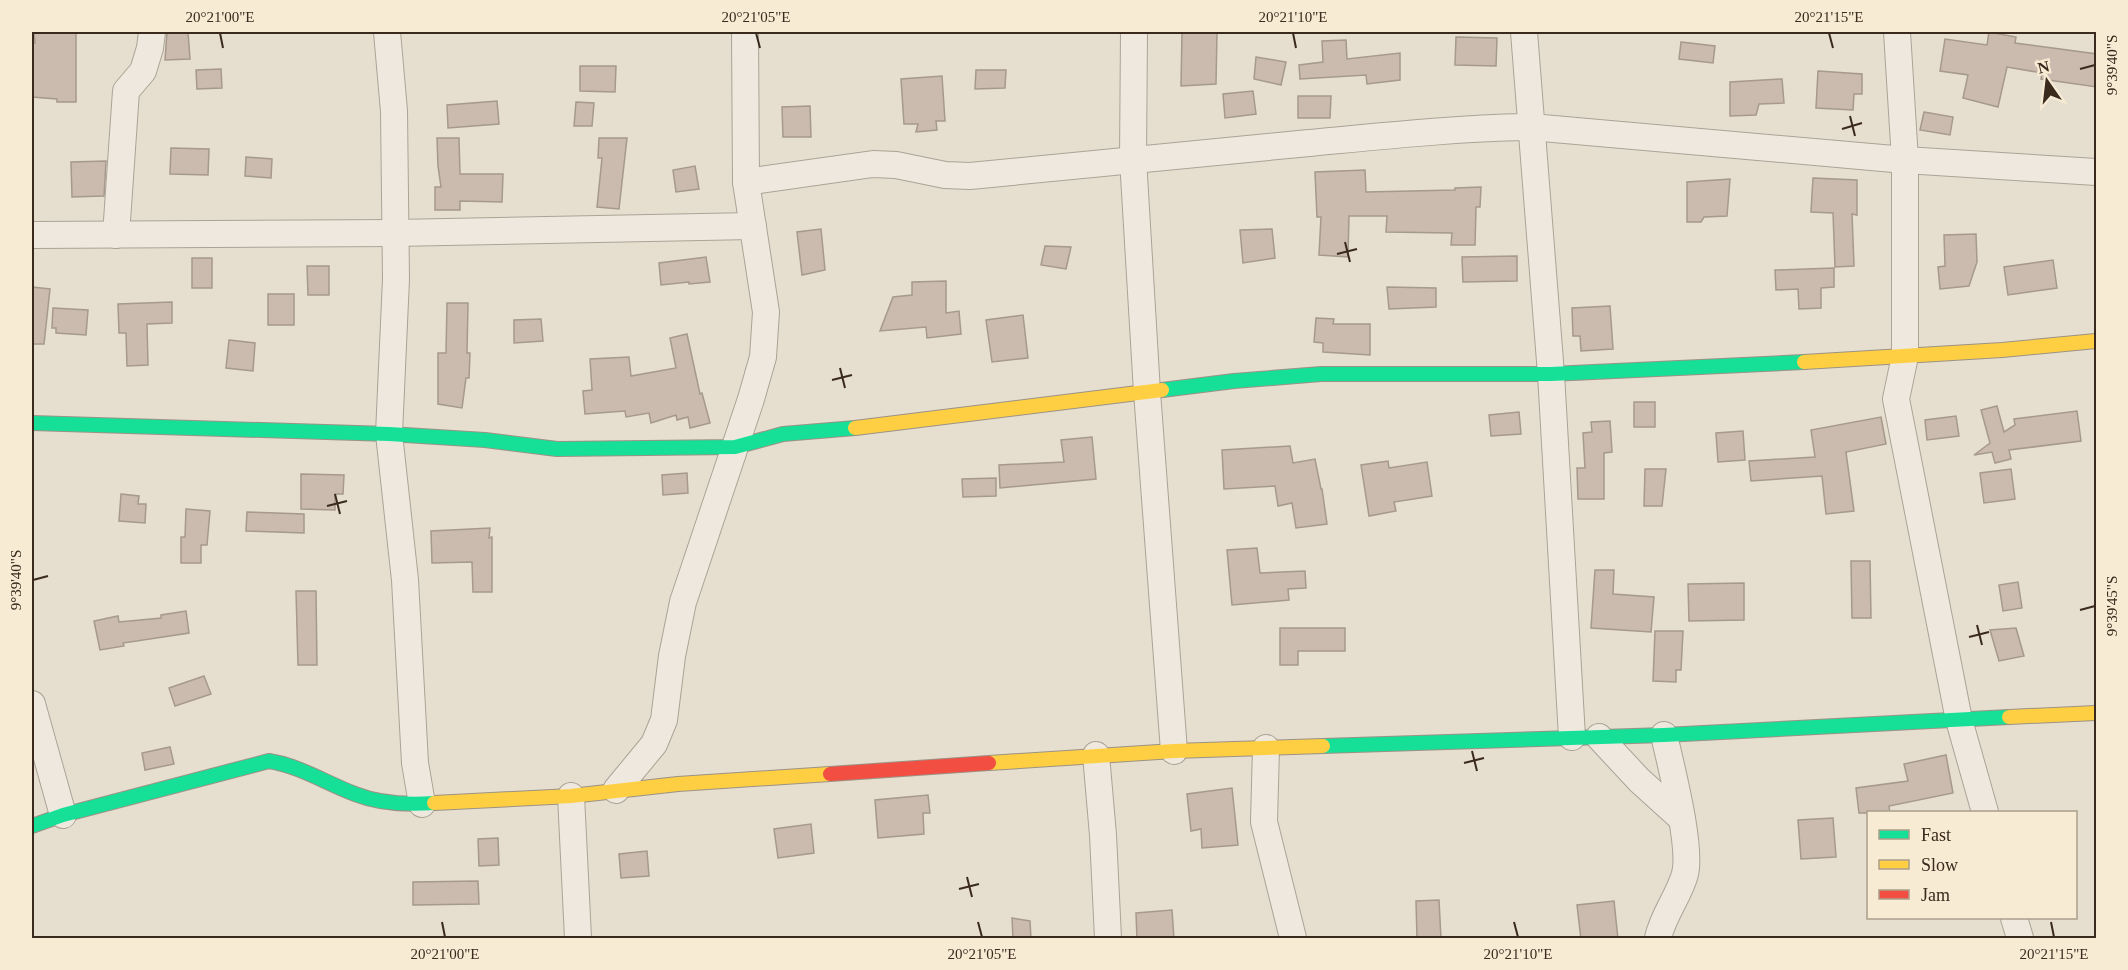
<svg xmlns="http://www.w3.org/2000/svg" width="2128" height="970" viewBox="0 0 2128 970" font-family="'Times New Roman',serif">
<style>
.building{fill:#cabbae;stroke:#a6998d;stroke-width:1.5}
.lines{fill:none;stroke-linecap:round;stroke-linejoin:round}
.street-casing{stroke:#aba396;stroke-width:28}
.fast-casing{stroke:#9b9286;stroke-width:16}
.slow-casing{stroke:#9b9286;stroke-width:16}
.jam-casing{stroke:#9b9286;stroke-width:16}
.street{stroke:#eee8df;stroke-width:26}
.fast{stroke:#16e098;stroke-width:14}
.slow{stroke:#ffcf43;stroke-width:14}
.jam{stroke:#f24e42;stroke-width:14}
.ticks{fill:none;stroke:#3a2a1e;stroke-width:2}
.neatline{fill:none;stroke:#3a2a1e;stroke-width:2}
.ticks-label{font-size:15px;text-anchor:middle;fill:#3a2a1e}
</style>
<rect width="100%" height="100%" fill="#e6dece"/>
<g class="building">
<polygon points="76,32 76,102 57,102 57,99 32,97 32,43 35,43 34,33"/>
<polygon points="167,32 188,32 190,59 165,60"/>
<polygon points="1182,32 1217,32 1216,84 1181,86"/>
<polygon points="1989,32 2016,37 2015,43 2097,54 2097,87 2041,79 2042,73 2007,67 1998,107 1963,98 1968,75 1940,71 1945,39 1987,45"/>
<polygon points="1456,37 1497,38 1496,66 1455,65"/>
<polygon points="1346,40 1347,59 1400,53 1400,80 1367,84 1366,75 1300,79 1299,65 1323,62 1322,41"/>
<polygon points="1681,42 1715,46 1713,63 1679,59"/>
<polygon points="1256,57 1286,62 1281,85 1254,79"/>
<polygon points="580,66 616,66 615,92 580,91"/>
<polygon points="221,69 222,88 197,89 196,70"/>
<polygon points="976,70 1006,70 1005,88 975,89"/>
<polygon points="1818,71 1862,74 1862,94 1854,94 1853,110 1816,108"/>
<polygon points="942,76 945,121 936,121 937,130 916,132 918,124 904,124 901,79"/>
<polygon points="1782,79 1784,103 1759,104 1756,115 1730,116 1730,82"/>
<polygon points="1253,91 1256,114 1225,118 1223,94"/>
<polygon points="1298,96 1331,96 1330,118 1298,118"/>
<polygon points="497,101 499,124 448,128 447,105"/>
<polygon points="576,102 594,103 592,126 574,126"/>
<polygon points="810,106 811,137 783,137 782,107"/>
<polygon points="1924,112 1953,117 1950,135 1920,130"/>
<polygon points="437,138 459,138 460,174 503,174 502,202 460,201 460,210 435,210 435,187 441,187 438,166"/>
<polygon points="599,138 627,138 619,209 597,207 602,158 598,158"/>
<polygon points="171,148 209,149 208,175 170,174"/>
<polygon points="246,157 272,159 271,178 245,176"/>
<polygon points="106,161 104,196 72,197 71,162"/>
<polygon points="695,166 699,189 676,192 673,170"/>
<polygon points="1365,170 1366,192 1455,190 1455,188 1481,187 1480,207 1476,207 1475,245 1451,245 1452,233 1386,232 1387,216 1349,216 1348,257 1319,255 1321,217 1317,217 1315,172"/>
<polygon points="1813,178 1857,180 1857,215 1852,214 1854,266 1835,267 1833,213 1811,212"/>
<polygon points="1730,179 1727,216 1704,217 1701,222 1687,222 1687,182"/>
<polygon points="821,229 825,270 802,275 797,232"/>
<polygon points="1272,229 1275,258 1243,263 1240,230"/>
<polygon points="1976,234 1977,262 1969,286 1940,289 1938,267 1945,266 1944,235"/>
<polygon points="1045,246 1071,247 1066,269 1041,265"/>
<polygon points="1517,256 1517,281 1463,282 1462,257"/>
<polygon points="706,257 710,282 689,284 689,282 661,285 659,263"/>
<rect x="192" y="258" width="20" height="30"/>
<polygon points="2053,260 2057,288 2008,295 2004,267"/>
<polygon points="307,266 329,266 329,295 308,295"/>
<polygon points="1834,268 1834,287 1821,288 1821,308 1799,309 1798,289 1776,290 1775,270"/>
<polygon points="946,281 946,313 959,311 961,334 927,338 926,327 880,331 893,297 912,295 912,282"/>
<polygon points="32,287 50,289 44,344 32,344"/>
<polygon points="1387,287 1436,288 1436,307 1389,309"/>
<rect x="268" y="294" width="26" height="31"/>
<polygon points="172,302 172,323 147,324 148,365 127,366 126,333 119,333 118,304"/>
<polygon points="447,303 468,303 467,353 470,353 469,378 466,378 462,408 438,404 438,353 446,353"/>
<polygon points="1610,306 1613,349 1581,351 1580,336 1573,336 1572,308"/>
<polygon points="53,308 88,310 86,335 56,333 56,328 52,328"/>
<polygon points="1023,315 1028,358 992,362 986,320"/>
<polygon points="1316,318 1334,319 1333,324 1370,324 1370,355 1323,352 1323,343 1314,342"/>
<polygon points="541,319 543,341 514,343 514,320"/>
<polygon points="687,334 700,394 702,393 710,423 690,428 688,417 677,420 676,415 651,423 649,413 626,417 625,411 585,414 583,391 592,390 590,359 629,357 631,376 676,368 670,338"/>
<polygon points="229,340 255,343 253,371 226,368"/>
<rect x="1634" y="402" width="21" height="25"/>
<polygon points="1997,406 2004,432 2015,425 2014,419 2077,411 2081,441 2009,450 2011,459 1995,463 1992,452 1974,455 1990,443 1981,410"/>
<polygon points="1519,412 1521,434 1491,436 1489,415"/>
<polygon points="1956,416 1959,436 1927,440 1925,420"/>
<polygon points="1881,417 1886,444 1846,452 1854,511 1826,514 1822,476 1751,481 1749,461 1815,457 1811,430"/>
<polygon points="1610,421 1612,452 1604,453 1604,499 1578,499 1577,468 1585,468 1583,433 1592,432 1591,422"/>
<polygon points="1743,431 1745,460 1718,462 1716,433"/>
<polygon points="1092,437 1096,479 1000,488 999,465 1064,462 1061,440"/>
<polygon points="1290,446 1293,463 1315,459 1321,489 1322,489 1327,524 1296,528 1292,503 1278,506 1275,486 1224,489 1222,450"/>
<polygon points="1388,461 1389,468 1427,462 1432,496 1394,502 1396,511 1369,516 1361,465"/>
<polygon points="1645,469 1666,469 1662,506 1644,506"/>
<polygon points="2011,469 2015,499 1984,503 1980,473"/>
<polygon points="687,473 688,493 663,495 662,475"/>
<polygon points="301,474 344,475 343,494 335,494 335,510 301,509"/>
<polygon points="996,478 996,496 963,497 962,479"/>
<polygon points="121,494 139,496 138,504 146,504 145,523 119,521"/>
<polygon points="186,509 210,511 207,545 201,545 201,563 181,563 181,537 185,537"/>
<polygon points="247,512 304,514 304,533 246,531"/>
<polygon points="490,528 489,538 492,537 492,592 473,592 472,562 432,563 431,531"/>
<polygon points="1257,548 1260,573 1305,571 1306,588 1288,589 1289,600 1232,605 1227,550"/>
<polygon points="1851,561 1870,561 1871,618 1852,618"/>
<polygon points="1595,570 1614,570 1613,594 1654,597 1651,632 1591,628"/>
<polygon points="2018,582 2022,608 2003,611 1999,585"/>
<polygon points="1744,583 1744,620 1689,621 1688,584"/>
<polygon points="296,591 316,591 317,665 298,665"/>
<polygon points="186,611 189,633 123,643 124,646 100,650 94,621 118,616 119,622 161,618 161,615"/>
<polygon points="1280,628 1345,628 1345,651 1298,651 1298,665 1280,665"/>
<polygon points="2016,628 2024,656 1999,661 1990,630"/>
<polygon points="1655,631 1683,631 1681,670 1676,670 1676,682 1653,681"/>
<polygon points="204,676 211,694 175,706 169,688"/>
<polygon points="170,747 174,764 145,770 142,753"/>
<polygon points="1946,755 1953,793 1889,806 1890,813 1859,813 1856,788 1908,781 1904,764"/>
<polygon points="1232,788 1238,845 1202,848 1201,829 1191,831 1187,794"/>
<polygon points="928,795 930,813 923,813 924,834 878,838 875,800"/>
<polygon points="1833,818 1836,857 1801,859 1798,820"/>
<polygon points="811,824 814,853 778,858 774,829"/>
<polygon points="498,838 499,865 479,866 478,839"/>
<polygon points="647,851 649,876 621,878 619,854"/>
<polygon points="478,881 479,904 413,905 413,882"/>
<polygon points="1439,900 1441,939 1417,939 1416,901"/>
<polygon points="1614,901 1618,939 1581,939 1577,905"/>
<polygon points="1172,910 1174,939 1137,939 1136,913"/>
<polygon points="1012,918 1030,921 1031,939 1013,939"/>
</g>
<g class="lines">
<defs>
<g id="street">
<polyline points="387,32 394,111 396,279 389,434 405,580 415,763 422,804"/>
<polyline points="1134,32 1133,159 1147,392 1174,751"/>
<polyline points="1524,32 1551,374 1572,737"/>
<polyline points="1897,32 1905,160 1905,356 1896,399 1959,720 1985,812"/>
<path d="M746,182L873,164L896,165L945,175L970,176C1083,164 1196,153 1309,143C1383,136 1457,128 1531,127L1905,160L2096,172"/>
<polyline points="32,235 395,233 753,226"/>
<polyline points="116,235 126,91 143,71 150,48 152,32"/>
<polyline points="32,704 63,815"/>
<polyline points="1599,737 1639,780 1681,818"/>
<polyline points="1266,748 1264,822 1293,938"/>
<polyline points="1096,755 1103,835 1108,938"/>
<polyline points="616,790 654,744 664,720 672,656 683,602 751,399 763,357 766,312 746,182 745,32"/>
<polyline points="571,796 578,938"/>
<polyline points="2014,918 2020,938"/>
<path d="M1658,938C1663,915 1679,896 1685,874C1692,847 1671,766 1664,735"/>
</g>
<g id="fast">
<polyline points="1162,390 1234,381 1321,374 1551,374 1804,362"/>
<polyline points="32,423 389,434 485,440 557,449 735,447 783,434 855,428"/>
<polyline points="1323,746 1664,735 2009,717"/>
<path d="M32,826L63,815L269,761C300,766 326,783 355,794C380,804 407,805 434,803"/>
</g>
<g id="slow">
<polyline points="1804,362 2002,350 2096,341"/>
<polyline points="855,428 1162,390"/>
<polyline points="2009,717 2096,713"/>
<polyline points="989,763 1174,751 1323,746"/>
<polyline points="434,803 571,796 678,784 830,774"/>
</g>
<polyline id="jam" points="830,774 989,763"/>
</defs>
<use href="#street" class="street-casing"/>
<use href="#fast" class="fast-casing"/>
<use href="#slow" class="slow-casing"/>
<use href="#jam" class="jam-casing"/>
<use href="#street" class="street"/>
<use href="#fast" class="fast"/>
<use href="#slow" class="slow"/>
<use href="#jam" class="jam"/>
</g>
<path class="ticks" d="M220,33L223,48M756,33L760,48M1293,33L1296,48M1829,33L1833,48M2080,69L2095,65M1850,116L1855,136M1842,129L1862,123M1345,242L1350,262M1337,254L1357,249M840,368L845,388M832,380L852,375M335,494L340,514M327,506L347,501M33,580L48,576M2080,610L2095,606M1977,625L1982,645M1969,637L1989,632M1472,751L1477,771M1464,763L1484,758M967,877L972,897M959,889L979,884M442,922L445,937M978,922L982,937M1514,922L1518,937M2051,922L2054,937"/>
<rect width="2128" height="970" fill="none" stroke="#f7ebd3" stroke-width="66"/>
<rect x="1867" y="811" width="210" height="108" fill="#f7ebd3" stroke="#ab9e8b" stroke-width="1.5"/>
<rect x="1879" y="830" width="30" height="9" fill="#16e098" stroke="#ab9e8b" stroke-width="1.5"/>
<text x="1921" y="841" font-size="18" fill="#3a2a1e">Fast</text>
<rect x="1879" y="860" width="30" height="9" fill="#ffcf43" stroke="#ab9e8b" stroke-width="1.5"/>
<text x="1921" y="871" font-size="18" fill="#3a2a1e">Slow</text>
<rect x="1879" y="890" width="30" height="9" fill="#f24e42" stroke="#ab9e8b" stroke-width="1.5"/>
<text x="1921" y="901" font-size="18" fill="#3a2a1e">Jam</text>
<g transform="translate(2047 81) rotate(346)" stroke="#f7ebd3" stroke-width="4.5" paint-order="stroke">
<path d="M0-4.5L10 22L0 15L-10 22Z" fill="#3a2a1e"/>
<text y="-9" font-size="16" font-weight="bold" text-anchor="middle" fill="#3a2a1e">N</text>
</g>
<rect x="33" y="33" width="2062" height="904" class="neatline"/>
<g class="ticks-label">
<text x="220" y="22">20°21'00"E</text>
<text x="756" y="22">20°21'05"E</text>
<text x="1293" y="22">20°21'10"E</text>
<text x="1829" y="22">20°21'15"E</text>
<text transform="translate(2112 65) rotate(-90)" y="5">9°39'40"S</text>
<text transform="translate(16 580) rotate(-90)" y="5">9°39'40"S</text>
<text transform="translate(2112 606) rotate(-90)" y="5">9°39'45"S</text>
<text x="445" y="959">20°21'00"E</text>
<text x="982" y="959">20°21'05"E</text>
<text x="1518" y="959">20°21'10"E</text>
<text x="2054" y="959">20°21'15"E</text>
</g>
</svg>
